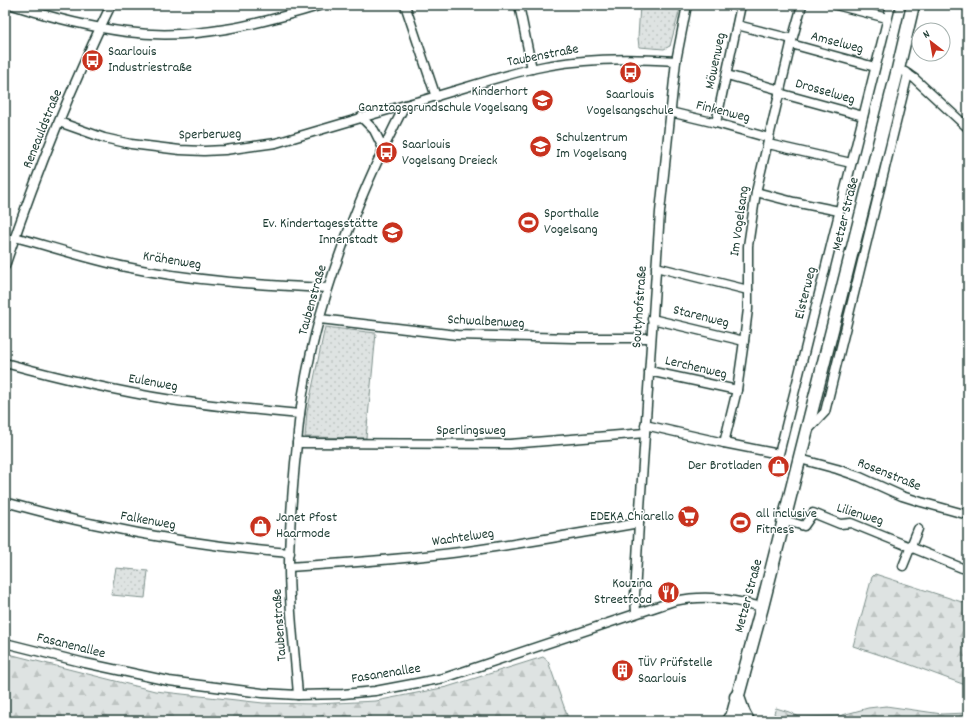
<svg xmlns="http://www.w3.org/2000/svg" width="973" height="726" viewBox="0 0 973 726" font-family="Dekko,sans-serif">
<style>
.forest{fill:url(#forest-firs);stroke:#7e908b}
.park{fill:url(#park-dots);stroke:#7e908b}
.lines{fill:none;stroke-linecap:round;stroke-linejoin:round}
.minor-casing{stroke:#1f3d34;stroke-width:11}
.primary-casing{stroke:#1f3d34;stroke-width:15}
.motorway-casing{stroke:#1f3d34;stroke-width:17}
.minor{stroke:#fff;stroke-width:8}
.primary{stroke:#fff;stroke-width:12}
.motorway{stroke:#fff;stroke-width:14}
.labels{text-anchor:middle;dominant-baseline:central;stroke-width:3;stroke-linejoin:round;paint-order:stroke}
.street-label{font-size:14px;fill:#1f3d34;stroke:#fff}
.poi-label{font-size:14px;fill:#1f3d34;stroke:#fff;text-anchor:start}
</style>
<defs>
<pattern id="forest-firs" width="22" height="20" patternUnits="userSpaceOnUse"><rect width="22" height="20" fill="#dee3e2"/><path d="M5 1l3.5 6h-7zM16 11l3.5 6h-7z" fill="#bec4c2"/></pattern>
<pattern id="park-dots" width="8" height="8" patternUnits="userSpaceOnUse"><rect width="8" height="8" fill="#dee3e2"/><path d="M2 2h.1M6 6h.1" fill="none" stroke="#bec4c2" stroke-width="1.8" stroke-linecap="round"/></pattern>
</defs>
<rect width="100%" height="100%" fill="#fff"/>
<filter id="ink" filterUnits="userSpaceOnUse"><feTurbulence type="fractalNoise" baseFrequency=".025" numOctaves="2"/><feDisplacementMap in="SourceGraphic" scale="8" xChannelSelector="R" yChannelSelector="G"/><feConvolveMatrix kernelMatrix="1 2 1 2 8 2 1 2 1" color-interpolation-filters="sRGB"/></filter>
<g filter="url(#ink)">
<g class="forest">
<polygon points="875,574 968,604 968,686 911,665 853,646 872,577"/>
<polygon points="5,653 155,691 263,703 316,704 376,701 447,687 543,657 548,661 568,718 570,721 5,721"/>
<polygon points="886,706 942,714 968,713 968,721 778,721 774,713 776,708 789,712 799,717 839,716 868,708"/>
</g>
<g class="park">
<polygon points="640,5 681,5 670,46 664,49 639,47 638,38"/>
<polygon points="325,327 376,333 366,438 305,437 307,412"/>
<polygon points="116,568 148,571 145,598 111,595"/>
</g>
<g class="lines">
<defs>
<g id="minor">
<path d="M12,5C50,17 88,27 127,32C193,41 260,24 322,5"/>
<polyline points="405,5 436,97"/>
<polyline points="519,5 532,69"/>
<polyline points="836,5 887,18"/>
<polyline points="737,25 792,39"/>
<polyline points="791,44 875,67"/>
<polyline points="905,72 915,79 968,128"/>
<polyline points="727,75 780,90"/>
<polyline points="779,93 863,116"/>
<polyline points="670,112 716,123 769,138"/>
<polyline points="361,117 374,130 383,148"/>
<polyline points="59,122 104,138 131,144 180,150 204,151 225,150 276,143 405,105"/>
<polyline points="716,123 741,5"/>
<polyline points="768,144 851,163"/>
<polyline points="756,192 794,202 839,211"/>
<path d="M15,237C52,247 88,259 126,267C193,281 261,285 328,288"/>
<path d="M5,266C35,177 70,89 111,5"/>
<polyline points="656,267 748,290"/>
<polyline points="320,319 457,335 573,338 651,338"/>
<polyline points="652,319 744,341"/>
<path d="M5,363C60,378 116,391 172,400C214,406 257,410 300,414"/>
<polyline points="649,371 737,390"/>
<polyline points="645,425 724,443 779,454 891,5"/>
<polyline points="808,430 825,412 908,74"/>
<polyline points="297,443 510,444 645,433"/>
<polyline points="724,443 737,390 744,341 748,309 748,246 756,192 791,44 802,5"/>
<polyline points="800,459 837,469 860,477 902,496 921,502 968,515"/>
<path d="M5,502C34,510 64,518 94,524C158,538 224,548 290,553"/>
<polyline points="784,520 804,526 813,513 840,524 851,523 962,568"/>
<polyline points="903,566 918,529"/>
<path d="M289,567C349,563 408,559 468,551C525,543 582,533 639,523"/>
<polyline points="636,613 635,595 639,523 660,212 676,61 687,5"/>
<path d="M5,643L85,663L169,681L262,693L298,695L343,694L375,691L444,678L674,601C709,594 728,599 762,607"/>
<path d="M298,695C295,653 289,610 289,567C289,532 292,497 295,463C297,447 298,430 300,414C314,306 356,200 405,105C447,94 489,79 531,69C579,58 627,58 676,61"/>
</g>
<polyline id="primary" points="731,721 762,607 898,69 913,5"/>
<g id="motorway">
<polyline points="737,697 743,714 747,721"/>
<polyline points="729,721 731,718"/>
</g>
</defs>
<use href="#minor" class="minor-casing"/>
<use href="#primary" class="primary-casing"/>
<use href="#motorway" class="motorway-casing"/>
<use href="#minor" class="minor"/>
<use href="#primary" class="primary"/>
<use href="#motorway" class="motorway"/>
</g>
</g>
<defs>
<symbol id="bus-disc" viewBox="-11 -11 22 22"><circle r="9.5" fill="#c8321e" stroke="#fff"/><path d="M-5-6H5V4H4V6H2V4H-2V6H-4V4H-5ZM-3.5-4V0h7V-4ZM-3.5 1.2v1.5H-2V1.2ZM2 1.2v1.5H3.5V1.2Z" fill="#fff"/></symbol>
<symbol id="school-disc" viewBox="-11 -11 22 22"><circle r="9.5" fill="#c8321e" stroke="#fff"/><path d="M0-5L7-2L0 1L-7-2ZM-4 1L0 2.5L4 1V4Q0 6-4 4Z" fill="#fff"/></symbol>
<symbol id="stadium-disc" viewBox="-11 -11 22 22"><circle r="9.5" fill="#c8321e" stroke="#fff"/><path d="M0-5a6.5 5 0 1 0 0 10a6.5 5 0 1 0 0-10ZM-3.5-1.8h7v3.6h-7Z" fill="#fff"/></symbol>
<symbol id="shop-disc" viewBox="-11 -11 22 22"><circle r="9.5" fill="#c8321e" stroke="#fff"/><path d="M-5-2.5h2.3a2.7 3.5 0 0 1 5.4 0H5L5.5 6h-11ZM-1.5-2.5h3a1.5 2.3 0 0 0-3 0Z" fill="#fff"/></symbol>
<symbol id="supermarket-disc" viewBox="-11 -11 22 22"><circle r="9.5" fill="#c8321e" stroke="#fff"/><path d="M-6-5.5h2.5l.6 2H6L4.5 2H-2.5L-4.4-4H-6ZM-1.5 3.2a1.3 1.3 0 1 0 .1 0ZM3 3.2a1.3 1.3 0 1 0 .1 0Z" fill="#fff"/></symbol>
<symbol id="restaurant-disc" viewBox="-11 -11 22 22"><circle r="9.5" fill="#c8321e" stroke="#fff"/><path d="M-5-6h1v4h1v-4h1v4h1v-4h1v5L-1.5 .5V6h-2V.5L-5-1ZM5-6V6H3V1.5H1.5Q1.5-4 5-6Z" fill="#fff"/></symbol>
<symbol id="building-disc" viewBox="-11 -11 22 22"><circle r="9.5" fill="#c8321e" stroke="#fff"/><path d="M-4-6H4V6H1V3H-1V6H-4ZM-2.5-4.3h1.7v1.8h-1.7ZM.8-4.3h1.7v1.8H.8ZM-2.5-1h1.7V.8h-1.7ZM.8-1h1.7V.8H.8Z" fill="#fff"/></symbol>
</defs>
<g fill-rule="evenodd">
<use href="#bus-disc" x="80" y="48" width="25" height="25"/>
<use href="#bus-disc" x="618" y="60" width="25" height="25"/>
<use href="#school-disc" x="530" y="88" width="25" height="25"/>
<use href="#school-disc" x="528" y="134" width="25" height="25"/>
<use href="#bus-disc" x="374" y="140" width="25" height="25"/>
<use href="#stadium-disc" x="516" y="210" width="25" height="25"/>
<use href="#school-disc" x="380" y="220" width="25" height="25"/>
<use href="#shop-disc" x="766" y="454" width="25" height="25"/>
<use href="#supermarket-disc" x="676" y="504" width="25" height="25"/>
<use href="#stadium-disc" x="728" y="510" width="25" height="25"/>
<use href="#shop-disc" x="248" y="514" width="25" height="25"/>
<use href="#restaurant-disc" x="656" y="580" width="25" height="25"/>
<use href="#building-disc" x="610" y="658" width="25" height="25"/>
</g>
<g class="labels">
<g class="street-label">
<text transform="translate(837 43) rotate(15)">Amselweg</text>
<text transform="translate(543 56) rotate(-11)">Taubenstraße</text>
<text transform="translate(716 61) rotate(-78)">Möwenweg</text>
<text transform="translate(825 92) rotate(16)">Drosselweg</text>
<text transform="translate(723 112) rotate(14)">Finkenweg</text>
<text transform="translate(43 129) rotate(-68)">Reneauldstraße</text>
<text transform="translate(210 135) rotate(-1)">Sperberweg</text>
<text transform="translate(846 214) rotate(-76)">Metzer Straße</text>
<text transform="translate(740 221) rotate(-82)">Im Vogelsang</text>
<text transform="translate(172 261) rotate(9)">Krähenweg</text>
<text transform="translate(806 293) rotate(-76)">Elsterweg</text>
<text transform="translate(313 300) rotate(-74)">Taubenstraße</text>
<text transform="translate(640 307) rotate(-86)">Soutyhofstraße</text>
<text transform="translate(701 317) rotate(14)">Starenweg</text>
<text transform="translate(486 322) rotate(3)">Schwalbenweg</text>
<text transform="translate(696 368) rotate(13)">Lerchenweg</text>
<text transform="translate(153 383) rotate(10)">Eulenweg</text>
<text x="471" y="431">Sperlingsweg</text>
<text transform="translate(889 475) rotate(22)">Rosenstraße</text>
<text transform="translate(860 515) rotate(17)">Lilienweg</text>
<text transform="translate(148 521) rotate(10)">Falkenweg</text>
<text transform="translate(463 538) rotate(-8)">Wachtelweg</text>
<text transform="translate(749 596) rotate(-75)">Metzer Straße</text>
<text transform="translate(280 625) rotate(-94)">Taubenstraße</text>
<text transform="translate(71 646) rotate(14)">Fasanenallee</text>
<text transform="translate(386 674) rotate(-9)">Fasanenallee</text>
</g>
<g class="poi-label">
<text x="108" y="52">Saarlouis<tspan x="108" dy="16">Industriestraße</tspan></text>
<text x="528" y="92" text-anchor="end">Kinderhort<tspan x="528" dy="16">Ganztagsgrundschule Vogelsang</tspan></text>
<text x="630" y="95" text-anchor="middle">Saarlouis<tspan x="630" dy="16">Vogelsangschule</tspan></text>
<text x="556" y="138">Schulzentrum<tspan x="556" dy="16">Im Vogelsang</tspan></text>
<text x="402" y="145">Saarlouis<tspan x="402" dy="16">Vogelsang Dreieck</tspan></text>
<text x="544" y="214">Sporthalle<tspan x="544" dy="16">Vogelsang</tspan></text>
<text x="378" y="224" text-anchor="end">Ev. Kindertagesstätte<tspan x="378" dy="16">Innenstadt</tspan></text>
<text x="762" y="466" text-anchor="end">Der Brotladen</text>
<text x="756" y="514">all inclusive<tspan x="756" dy="16">Fitness</tspan></text>
<text x="674" y="517" text-anchor="end">EDEKA Chiarello</text>
<text x="276" y="518">Janet Pfost<tspan x="276" dy="16">Haarmode</tspan></text>
<text x="652" y="584" text-anchor="end">Kouzina<tspan x="652" dy="16">Streetfood</tspan></text>
<text x="638" y="663">TÜV Prüfstelle<tspan x="638" dy="16">Saarlouis</tspan></text>
</g>
</g>
<rect width="973" height="726" fill="none" stroke="#fff" stroke-width="20"/>
<rect x="10" y="10" width="953" height="706" fill="none" stroke="#1f3d34" stroke-width="1.5" filter="url(#ink)"/>
<g transform="translate(931 42) rotate(329)"><circle r="19" fill="#ffffff" stroke="#a5b1ae"/>
<path d="M0-3L7 15L0 10L-7 15Z" fill="#c8321e"/>
<text y="-6" font-size="11" font-weight="bold" text-anchor="middle" fill="#1f3d34">N</text>
</g>
</svg>
